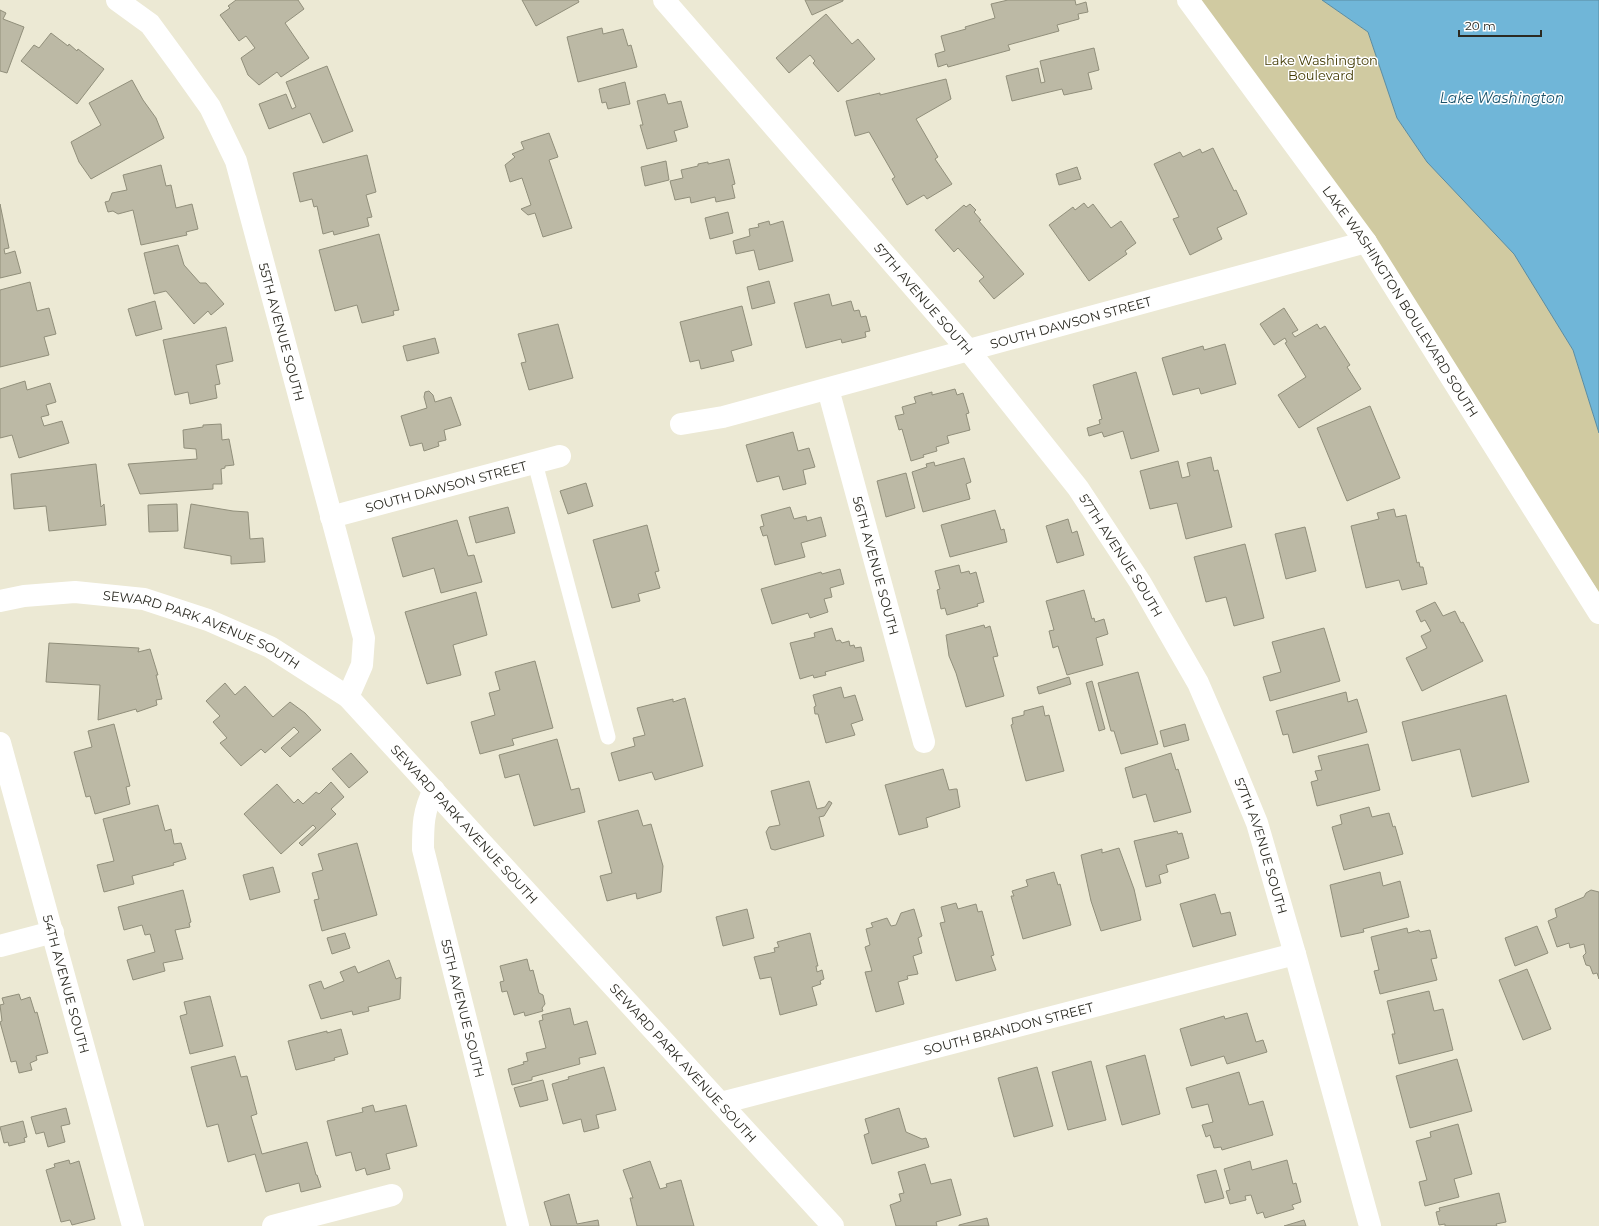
<svg xmlns="http://www.w3.org/2000/svg" width="1599" height="1226" viewBox="0 0 1599 1226" font-family="Montserrat,sans-serif">
<style>
.green{fill:#d0caa1}
.water{fill:#70b6d8;stroke:#5b8ca1}
.building{fill:#bcb9a5;stroke:#918f7b}
.lines{fill:none;stroke-linecap:round;stroke-linejoin:round}
.service{stroke:#fff;stroke-width:15}
.minor{stroke:#fff;stroke-width:22}
.tertiary{stroke:#fff;stroke-width:22}
.secondary{stroke:#fff;stroke-width:22}
.labels{text-anchor:middle;dominant-baseline:central;stroke-width:3;stroke-linejoin:round;paint-order:stroke}
.park-label{font-size:13px;fill:#413902;stroke:#fff}
.street-label{font-size:13px;fill:#2b2a22;stroke:#fff}
.water-label{font-size:14px;font-style:italic;fill:#1a526a;stroke:#fff}
</style>
<rect width="100%" height="100%" fill="#ece9d4"/>
<polygon class="green" points="1201,0 1322,0 1368,32 1397,118 1427,162 1514,253 1573,350 1599,433 1599,592"/>
<polygon class="water" points="1322,0 1599,0 1599,433 1573,350 1514,254 1427,162 1397,118 1368,32"/>
<g class="building">
<polygon points="236,0 298,0 304,9 285,23 309,58 281,77 277,72 259,85 248,75 241,58 255,48 246,36 239,41 220,15 230,8 228,6"/>
<polygon points="522,0 578,0 579,2 536,26"/>
<polygon points="805,0 843,0 843,1 812,15"/>
<polygon points="1008,0 1075,0 1076,5 1086,2 1088,12 1078,14 1079,19 1057,25 1059,31 1008,45 1010,50 948,67 947,64 938,67 935,54 945,51 941,36 966,29 965,27 995,18 991,4"/>
<polygon points="0,10 6,13 3,19 24,27 7,73 0,71"/>
<polygon points="826,14 852,44 858,39 875,59 838,92 813,63 815,61 810,55 789,73 776,58"/>
<polygon points="602,28 603,34 623,29 628,46 631,45 637,67 578,82 567,37"/>
<polygon points="51,33 68,46 69,44 77,51 78,49 104,69 77,104 21,61 34,45 39,48"/>
<polygon points="1094,48 1099,70 1088,73 1092,89 1064,95 1062,89 1012,101 1006,76 1038,68 1041,83 1045,82 1040,61"/>
<polygon points="327,66 353,131 323,143 310,113 269,129 259,104 286,94 292,109 296,107 286,82"/>
<polygon points="946,79 951,99 916,119 938,157 935,159 952,184 927,199 924,195 907,205 892,179 895,177 869,132 855,136 846,101 880,93 880,95"/>
<polygon points="132,80 143,100 156,118 164,138 91,179 79,162 71,142 101,125 89,103"/>
<polygon points="625,82 630,104 608,109 606,102 602,103 599,89"/>
<polygon points="665,94 668,104 681,101 688,127 674,131 677,141 647,149 640,125 643,125 637,101"/>
<polygon points="549,133 558,157 549,160 572,228 543,237 535,213 528,215 521,209 531,205 522,178 510,182 505,165 515,157 512,154 524,149 521,142"/>
<polygon points="1213,148 1234,191 1236,190 1247,214 1217,228 1222,239 1190,255 1173,219 1179,217 1154,164 1180,152 1183,157 1200,149 1202,153"/>
<polygon points="367,155 376,192 366,195 372,217 367,218 369,226 334,235 333,231 323,234 317,206 314,207 312,199 300,202 293,173"/>
<polygon points="729,159 735,184 732,185 735,198 716,202 715,197 691,203 690,197 675,200 670,181 683,178 681,170 698,166 698,164 708,162 708,164"/>
<polygon points="666,161 669,180 645,186 641,167"/>
<polygon points="161,165 166,186 171,185 176,208 192,204 198,229 186,232 187,235 141,245 133,210 118,214 113,211 108,212 105,202 109,201 112,193 127,190 123,175"/>
<polygon points="1077,167 1081,179 1059,185 1056,174"/>
<polygon points="1084,203 1088,208 1093,204 1111,228 1121,221 1136,243 1125,251 1127,254 1089,281 1049,225 1073,207 1075,210"/>
<polygon points="0,204 9,248 4,249 5,254 15,251 21,273 0,278"/>
<polygon points="970,204 976,210 974,212 981,220 979,221 1024,274 994,299 979,281 984,277 958,248 954,252 935,230 964,205 966,207"/>
<polygon points="728,212 733,233 710,239 705,218"/>
<polygon points="769,221 770,225 783,221 793,261 759,270 754,250 736,254 733,241 750,236 749,229 759,227 758,224"/>
<polygon points="379,234 399,310 393,311 394,315 362,323 357,305 335,311 319,250"/>
<polygon points="178,245 184,265 200,283 206,283 224,304 211,315 208,311 194,324 166,291 154,294 144,253"/>
<polygon points="769,281 775,303 752,309 747,287"/>
<polygon points="30,282 37,311 49,308 56,334 44,337 49,355 0,367 0,290"/>
<polygon points="829,294 832,306 851,301 854,311 859,310 861,317 866,316 870,331 865,332 866,337 842,343 841,339 806,348 794,303"/>
<polygon points="155,301 162,329 136,336 128,309"/>
<polygon points="742,306 752,345 731,351 734,361 701,369 699,360 690,362 680,322"/>
<polygon points="1284,308 1298,330 1292,333 1295,337 1317,324 1320,329 1325,326 1350,365 1347,367 1361,389 1299,428 1278,395 1306,377 1285,343 1287,342 1285,338 1274,345 1260,324"/>
<polygon points="558,324 573,378 529,390 521,363 526,362 518,334"/>
<polygon points="226,327 233,361 216,365 220,384 215,385 217,398 190,404 188,392 175,395 163,340"/>
<polygon points="435,338 439,353 407,361 403,346"/>
<polygon points="1225,344 1236,384 1201,394 1199,388 1173,395 1162,358 1203,346 1204,350"/>
<polygon points="1136,372 1159,451 1131,459 1123,431 1104,437 1102,432 1089,436 1087,428 1100,424 1099,420 1102,419 1093,385"/>
<polygon points="25,381 27,390 50,383 56,402 46,405 49,415 41,417 44,426 62,421 69,443 19,458 12,435 0,438 0,389"/>
<polygon points="955,389 957,395 963,393 969,413 966,414 970,430 947,436 949,443 936,447 937,451 923,455 924,457 911,461 902,429 899,430 895,416 904,414 902,407 916,403 914,397 932,392 932,395"/>
<polygon points="429,391 433,395 435,402 451,397 461,425 444,430 446,440 438,442 439,446 424,451 422,443 410,446 401,416 427,408 424,397 425,392"/>
<polygon points="1370,406 1400,478 1347,501 1317,428"/>
<polygon points="221,424 222,440 229,439 234,465 225,466 225,468 221,469 222,484 213,484 213,489 140,494 128,464 197,459 196,449 184,448 183,430 203,427 203,425"/>
<polygon points="793,432 798,451 809,448 815,467 803,470 806,484 783,490 779,476 757,482 746,445"/>
<polygon points="1211,457 1214,471 1218,470 1232,527 1186,539 1177,503 1150,509 1140,471 1178,461 1182,478 1190,476 1187,463"/>
<polygon points="964,458 971,482 966,484 970,499 923,512 912,472 927,467 926,464 934,462 935,466"/>
<polygon points="96,464 101,507 104,504 106,525 49,531 46,506 14,509 11,474"/>
<polygon points="906,473 915,508 886,517 877,481"/>
<polygon points="586,483 593,506 568,514 560,491"/>
<polygon points="177,504 178,531 149,532 148,505"/>
<polygon points="191,504 233,511 248,512 250,539 263,538 265,562 231,564 231,556 184,548"/>
<polygon points="508,507 515,533 476,543 469,517"/>
<polygon points="790,507 794,519 806,516 807,521 821,517 826,536 801,543 805,557 775,565 767,535 763,536 760,527 764,526 761,515"/>
<polygon points="1394,509 1396,517 1406,515 1417,563 1419,562 1420,567 1423,567 1427,584 1402,590 1399,580 1366,588 1351,526 1379,519 1377,513"/>
<polygon points="995,510 1001,530 1004,529 1007,542 950,557 941,525"/>
<polygon points="1068,519 1072,533 1077,531 1084,555 1057,563 1046,526"/>
<polygon points="457,520 468,556 474,555 482,582 441,593 434,568 403,577 392,538"/>
<polygon points="647,525 659,571 655,572 660,588 638,594 640,601 612,608 593,540"/>
<polygon points="1305,527 1316,571 1286,579 1275,534"/>
<polygon points="1245,544 1264,618 1234,626 1226,597 1206,602 1194,557"/>
<polygon points="959,565 961,573 969,571 970,574 976,572 984,602 977,604 978,606 947,615 945,608 941,609 937,590 940,589 935,571"/>
<polygon points="840,569 844,584 830,588 832,597 824,599 828,612 810,618 808,613 772,624 761,589 821,572 822,574"/>
<polygon points="1084,590 1092,619 1094,618 1095,622 1104,619 1108,634 1096,638 1103,665 1067,675 1058,646 1053,648 1049,631 1054,630 1046,601"/>
<polygon points="476,592 487,635 453,645 461,675 427,684 405,612"/>
<polygon points="1435,602 1443,616 1455,611 1461,623 1463,622 1483,661 1422,691 1406,658 1427,648 1421,636 1431,631 1425,620 1421,622 1416,611"/>
<polygon points="984,625 985,628 990,626 998,656 993,657 1004,696 966,707 956,673 949,656 946,635"/>
<polygon points="832,628 836,641 840,640 842,643 849,641 850,646 854,645 855,648 861,647 864,661 825,672 826,675 814,678 813,675 800,679 790,643 815,637 814,633"/>
<polygon points="1324,628 1340,681 1270,701 1263,677 1281,672 1272,642"/>
<polygon points="49,643 139,648 138,652 150,649 158,675 156,675 162,699 156,700 157,705 137,712 136,709 98,720 100,685 46,682"/>
<polygon points="535,661 553,728 512,739 514,745 480,754 471,722 495,715 489,693 500,690 495,672"/>
<polygon points="1138,672 1158,744 1121,754 1114,731 1111,731 1098,683"/>
<polygon points="1069,677 1071,684 1039,694 1037,687"/>
<polygon points="1092,681 1105,729 1099,731 1086,683"/>
<polygon points="225,683 235,695 245,686 273,717 290,702 305,713 321,730 290,757 281,748 299,732 294,727 265,753 261,749 241,766 220,743 227,738 213,722 220,716 206,701"/>
<polygon points="841,687 844,698 855,695 863,720 851,724 855,735 826,743 818,714 815,714 814,707 816,706 813,695"/>
<polygon points="1346,692 1348,702 1357,699 1367,732 1293,753 1288,734 1283,735 1276,711"/>
<polygon points="1506,695 1529,782 1472,797 1460,749 1412,761 1402,722"/>
<polygon points="685,698 703,766 655,780 652,772 619,781 611,753 635,746 633,738 645,735 637,708 673,699 673,702"/>
<polygon points="1043,706 1045,716 1049,715 1064,771 1026,781 1011,725 1013,724 1012,718 1024,715 1024,711"/>
<polygon points="114,724 130,786 126,787 130,804 95,814 90,796 86,797 74,752 92,747 88,731"/>
<polygon points="1185,724 1189,740 1164,747 1160,731"/>
<polygon points="557,739 571,790 579,788 585,812 534,826 519,774 505,778 499,755"/>
<polygon points="1368,744 1380,790 1317,806 1311,782 1318,780 1315,771 1322,770 1318,756"/>
<polygon points="351,753 368,772 349,788 332,769"/>
<polygon points="1171,753 1176,770 1178,769 1191,812 1154,822 1146,794 1133,798 1125,768"/>
<polygon points="943,769 949,790 955,789 957,789 960,807 926,818 928,827 899,835 885,785"/>
<polygon points="809,781 817,809 825,807 829,801 832,803 824,816 819,817 824,836 775,850 771,849 766,832 769,827 780,825 771,791"/>
<polygon points="331,782 344,797 331,809 336,814 302,846 299,843 316,828 313,825 281,854 244,814 277,784 294,803 298,799 303,804 316,792 319,794"/>
<polygon points="158,805 165,831 171,829 174,844 181,843 186,859 173,863 174,865 132,876 134,884 104,892 97,865 114,861 103,819"/>
<polygon points="1369,807 1372,817 1389,813 1393,827 1395,826 1403,854 1344,870 1332,827 1342,824 1340,815"/>
<polygon points="638,810 643,826 651,824 663,866 661,892 637,899 636,893 607,901 600,876 612,873 598,821"/>
<polygon points="1177,831 1178,834 1182,833 1189,858 1166,865 1168,872 1159,875 1161,883 1146,887 1134,841"/>
<polygon points="357,843 377,915 322,931 314,900 319,899 312,873 323,870 318,854"/>
<polygon points="1119,848 1134,889 1141,920 1101,931 1091,901 1081,855 1102,849 1102,853"/>
<polygon points="273,867 280,892 250,900 243,875"/>
<polygon points="1054,872 1058,885 1060,884 1071,925 1023,939 1011,896 1014,896 1012,891 1028,886 1026,880"/>
<polygon points="1380,872 1383,886 1400,881 1409,917 1363,929 1364,932 1341,937 1330,885"/>
<polygon points="183,890 191,922 189,923 190,927 175,930 183,959 163,963 165,971 133,980 127,960 155,952 150,934 145,935 142,925 124,930 118,907"/>
<polygon points="1591,890 1599,892 1599,979 1597,973 1593,974 1590,966 1586,965 1583,956 1586,953 1584,944 1570,948 1569,943 1557,947 1548,921 1557,917 1555,909 1584,897 1586,893"/>
<polygon points="1215,894 1221,914 1230,912 1236,935 1193,947 1180,904"/>
<polygon points="956,903 958,909 976,904 978,912 982,911 994,955 991,956 996,970 956,981 940,923 945,922 941,907"/>
<polygon points="747,909 754,938 723,946 716,917"/>
<polygon points="914,909 922,936 918,938 922,953 913,956 918,974 907,976 908,979 898,982 904,1004 876,1012 865,972 872,971 865,947 870,945 866,929 873,927 871,923 887,918 891,926 896,925 901,913"/>
<polygon points="1537,926 1548,953 1515,966 1505,938"/>
<polygon points="1407,928 1408,933 1419,930 1420,932 1430,930 1437,958 1431,959 1437,980 1380,994 1374,971 1379,970 1371,937"/>
<polygon points="345,933 350,948 332,954 327,938"/>
<polygon points="810,933 818,966 816,966 817,972 822,970 824,979 820,981 821,984 812,987 817,1005 780,1015 771,977 760,979 754,957 775,952 774,948 779,947 777,942"/>
<polygon points="527,959 530,971 533,970 539,993 543,995 545,1004 542,1008 543,1011 525,1016 524,1012 514,1015 507,991 502,992 500,982 504,981 500,966"/>
<polygon points="389,960 396,979 401,977 400,999 368,1007 369,1011 353,1015 352,1011 321,1019 309,985 321,981 324,989 344,981 340,972 355,966 358,973"/>
<polygon points="1527,969 1551,1029 1523,1040 1499,980"/>
<polygon points="1429,991 1434,1011 1443,1009 1453,1050 1399,1064 1392,1034 1395,1034 1387,1001"/>
<polygon points="19,994 21,1000 30,997 35,1013 37,1012 48,1053 36,1056 37,1060 30,1063 32,1070 19,1073 16,1061 11,1062 0,1022 2,1021 0,1005 4,1004 2,998"/>
<polygon points="210,996 223,1046 190,1054 180,1016 187,1014 184,1002"/>
<polygon points="570,1008 574,1025 587,1021 596,1054 579,1058 580,1064 532,1077 532,1080 512,1085 508,1069 524,1064 523,1062 528,1061 526,1053 546,1048 539,1021 543,1020 542,1015"/>
<polygon points="1247,1013 1256,1042 1263,1040 1267,1052 1227,1064 1224,1056 1191,1066 1180,1029 1224,1016 1225,1019"/>
<polygon points="341,1029 348,1054 334,1058 335,1060 296,1070 288,1041 327,1031 327,1033"/>
<polygon points="1145,1055 1160,1114 1122,1125 1106,1066"/>
<polygon points="235,1056 241,1077 247,1076 257,1114 251,1116 262,1154 307,1142 316,1175 317,1175 321,1187 301,1192 299,1183 266,1192 255,1154 228,1162 218,1124 207,1127 191,1067"/>
<polygon points="1457,1059 1472,1111 1410,1128 1396,1076"/>
<polygon points="1091,1061 1106,1120 1068,1130 1052,1072"/>
<polygon points="604,1067 616,1110 596,1115 599,1128 584,1132 581,1119 563,1124 552,1084 569,1079 568,1077"/>
<polygon points="1037,1067 1053,1126 1014,1137 998,1078"/>
<polygon points="1239,1072 1249,1105 1263,1101 1273,1135 1222,1150 1221,1147 1214,1148 1210,1135 1206,1137 1202,1125 1213,1122 1208,1104 1192,1108 1186,1088"/>
<polygon points="543,1080 548,1100 520,1107 514,1088"/>
<polygon points="373,1105 375,1112 406,1105 417,1146 386,1154 390,1169 367,1175 365,1168 356,1171 351,1152 336,1156 327,1121 363,1112 362,1108"/>
<polygon points="66,1108 70,1124 61,1126 65,1142 48,1147 44,1132 36,1134 31,1117"/>
<polygon points="899,1108 906,1132 922,1139 926,1138 929,1147 872,1164 864,1135 869,1133 865,1119"/>
<polygon points="23,1121 27,1137 24,1138 25,1142 9,1146 8,1142 4,1143 0,1127"/>
<polygon points="1458,1124 1472,1174 1454,1179 1459,1197 1425,1206 1419,1182 1427,1180 1416,1141 1431,1137 1430,1132"/>
<polygon points="69,1160 70,1164 79,1161 95,1219 72,1225 70,1220 61,1222 46,1170 55,1167 54,1164"/>
<polygon points="1287,1160 1293,1184 1296,1183 1301,1202 1292,1205 1294,1209 1265,1218 1263,1212 1257,1214 1251,1195 1245,1196 1246,1200 1230,1204 1226,1191 1230,1190 1224,1169 1250,1161 1252,1170"/>
<polygon points="650,1161 660,1189 667,1187 666,1184 681,1180 694,1226 637,1226 630,1198 633,1198 623,1170"/>
<polygon points="925,1164 931,1184 951,1179 961,1215 936,1222 937,1226 896,1226 890,1205 901,1201 899,1194 904,1193 898,1172"/>
<polygon points="1216,1170 1224,1198 1205,1203 1197,1175"/>
<polygon points="1499,1193 1506,1222 1496,1224 1497,1226 1445,1226 1445,1224 1439,1225 1436,1212 1440,1211 1439,1208"/>
<polygon points="569,1194 577,1224 598,1220 599,1226 551,1226 544,1202"/>
<polygon points="987,1218 989,1226 959,1226 959,1225"/>
<polygon points="1304,1220 1306,1226 1284,1226"/>
</g>
<g class="lines">
<polyline class="service" points="535,463 608,737"/>
<g class="minor">
<path id="s1" d="M117,0L150,24L180,65L210,107L236,161L364,638L362,665L348,697"/>
<path id="s2" d="M664,0L969,351L1078,488L1140,582L1198,683L1227,750L1257,823L1295,954L1370,1226"/>
<path id="s3" d="M828,389L924,742"/>
<path id="s4" d="M681,424L723,417L1366,242"/>
<path id="s5" d="M331,517L560,456"/>
<path id="s6" d="M0,743L133,1226"/>
<path id="s7" d="M434,790C423,811 423,826 423,849L518,1226"/>
<polyline points="0,946 53,932"/>
<path id="s8" d="M721,1103L1295,954"/>
<polyline points="273,1226 392,1195"/>
</g>
<path class="tertiary" id="s9" d="M0,601L24,596L75,592L144,599L208,620L270,647L348,697L833,1226"/>
<path class="secondary" id="s10" d="M1188,0L1366,242L1599,613"/>
</g>
<g class="labels">
<g class="park-label">
<text x="1321" y="60">Lake Washington<tspan x="1321" dy="15">Boulevard</tspan></text>
</g>
<g class="street-label">
<text stroke="none"><textPath href="#s2" startOffset="396">57TH AVENUE SOUTH</textPath></text>
<text stroke="none"><textPath href="#s10" startOffset="369">LAKE WASHINGTON BOULEVARD SOUTH</textPath></text>
<text stroke="none"><textPath href="#s4" startOffset="403">SOUTH DAWSON STREET</textPath></text>
<text stroke="none"><textPath href="#s1" startOffset="380">55TH AVENUE SOUTH</textPath></text>
<text stroke="none"><textPath href="#s5" startOffset="119">SOUTH DAWSON STREET</textPath></text>
<text stroke="none"><textPath href="#s2" startOffset="720">57TH AVENUE SOUTH</textPath></text>
<text stroke="none"><textPath href="#s3" startOffset="183">56TH AVENUE SOUTH</textPath></text>
<text stroke="none"><textPath href="#s9" startOffset="209">SEWARD PARK AVENUE SOUTH</textPath></text>
<text stroke="none"><textPath href="#s9" startOffset="545">SEWARD PARK AVENUE SOUTH</textPath></text>
<text stroke="none"><textPath href="#s2" startOffset="1044">57TH AVENUE SOUTH</textPath></text>
<text stroke="none"><textPath href="#s6" startOffset="250">54TH AVENUE SOUTH</textPath></text>
<text stroke="none"><textPath href="#s7" startOffset="225">55TH AVENUE SOUTH</textPath></text>
<text stroke="none"><textPath href="#s8" startOffset="297">SOUTH BRANDON STREET</textPath></text>
<text stroke="none"><textPath href="#s9" startOffset="869">SEWARD PARK AVENUE SOUTH</textPath></text>
</g>
<g class="water-label">
<text x="1502" y="98">Lake Washington</text>
</g>
</g>
<path d="M1459 30v6h82v-6" fill="none" stroke="#2b2a22" stroke-width="2"/>
<text x="1465" y="30" font-size="12" fill="#2b2a22" stroke="#ffffff" stroke-width="3" paint-order="stroke">20 m</text>
</svg>
